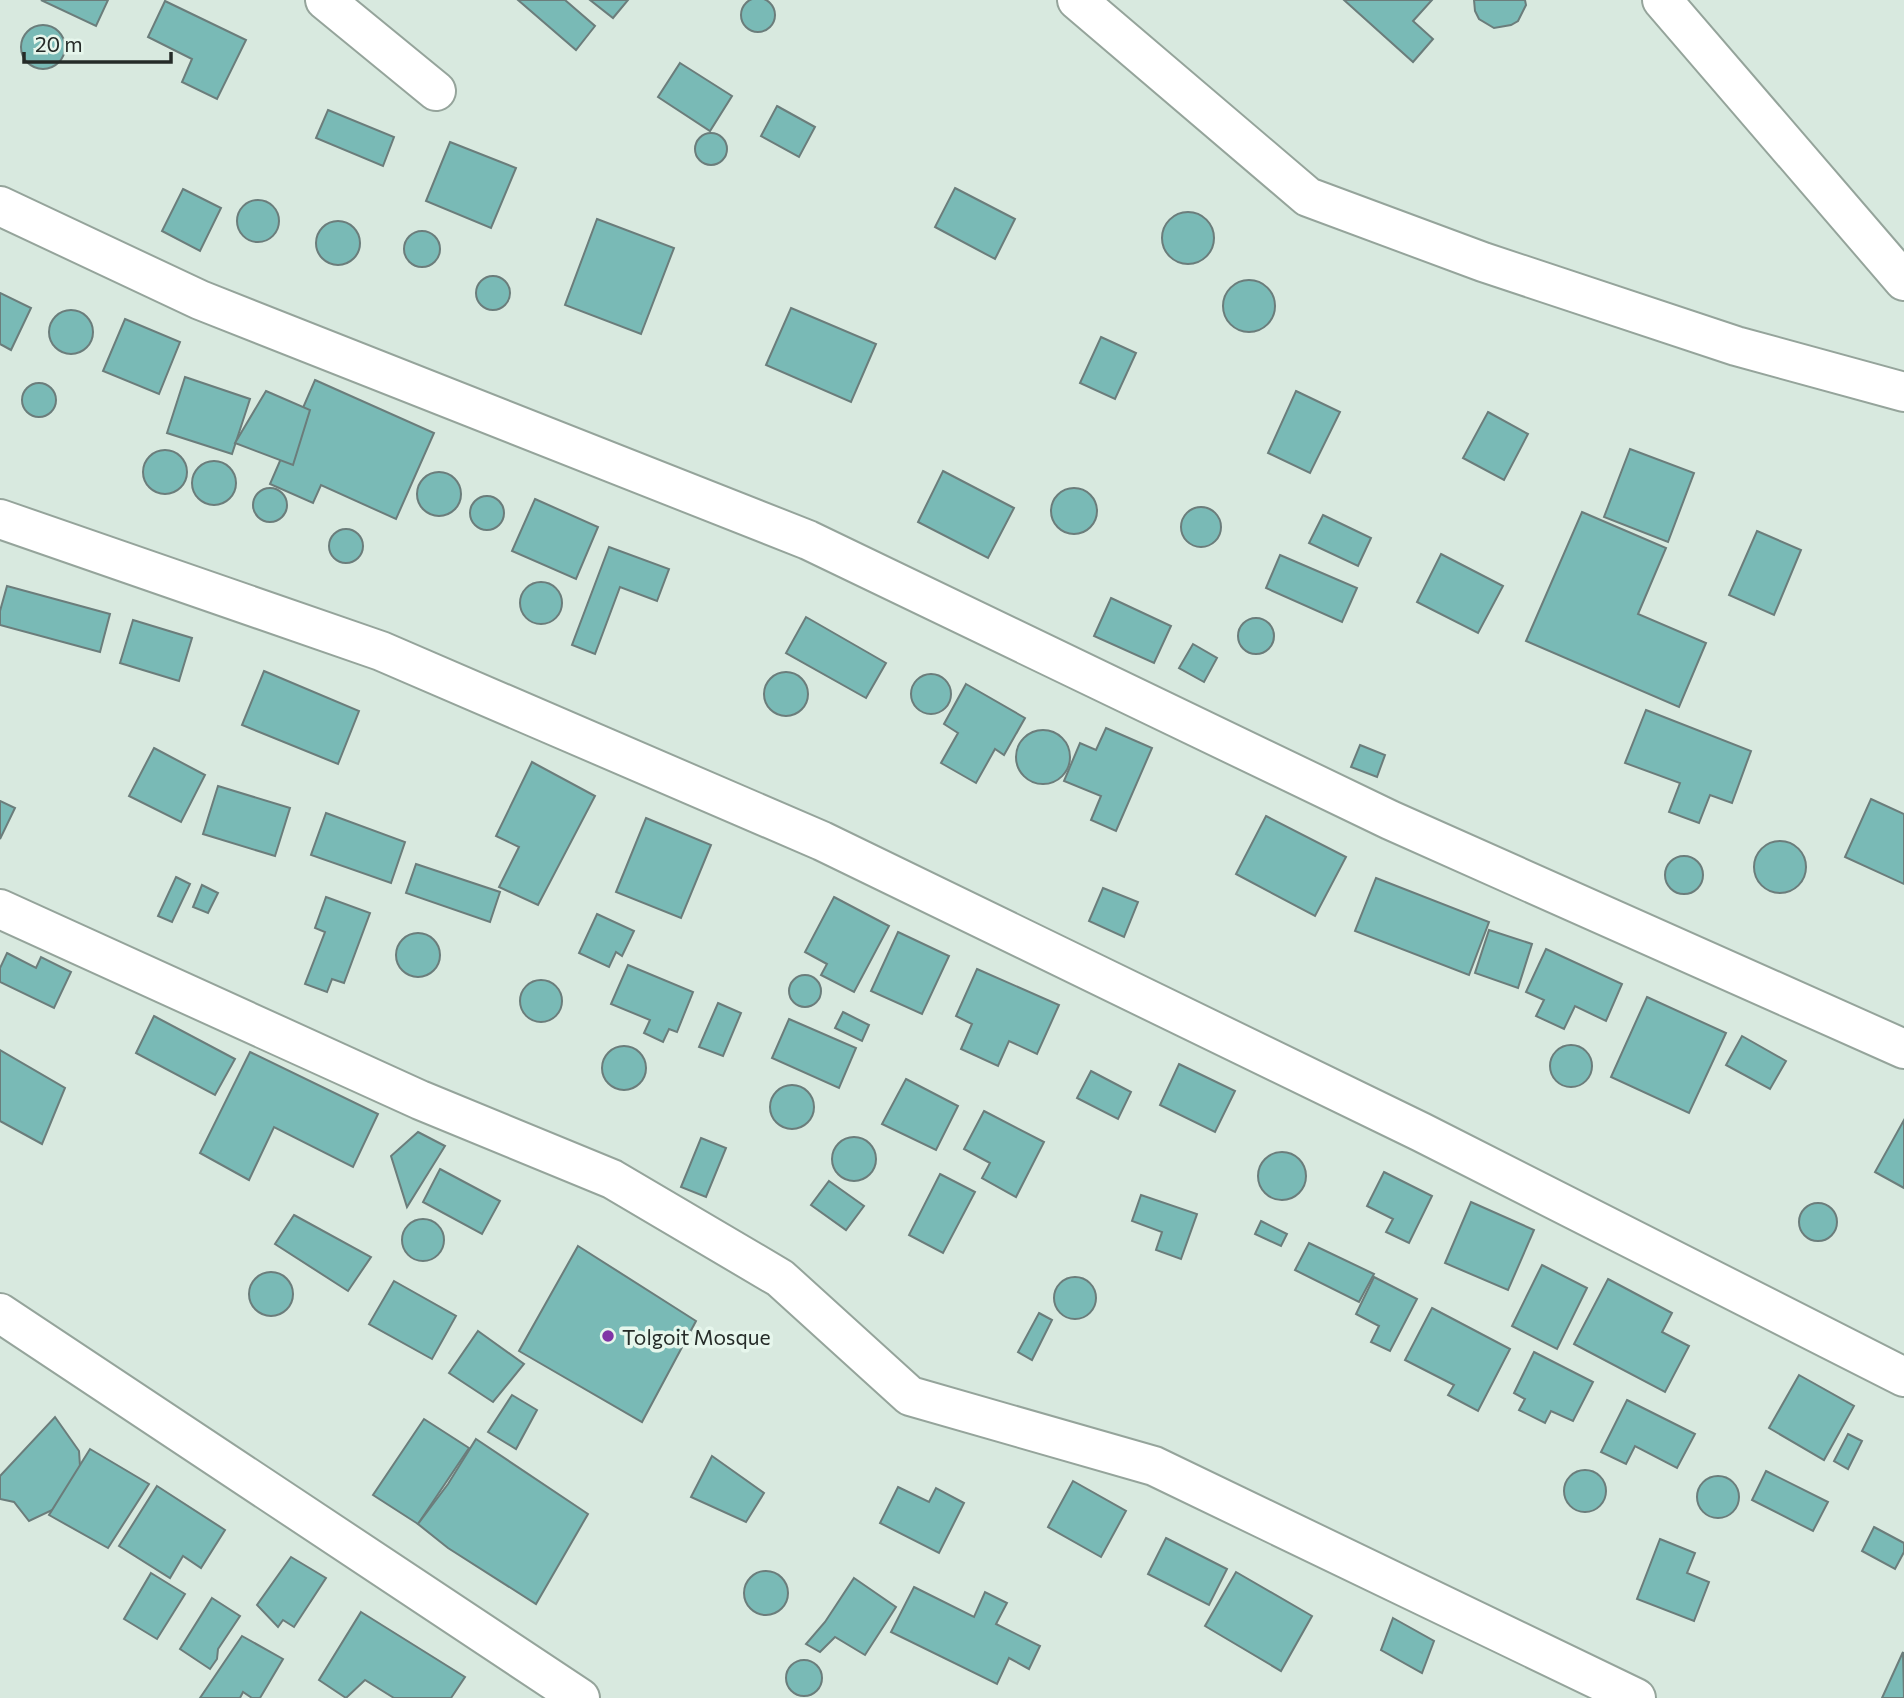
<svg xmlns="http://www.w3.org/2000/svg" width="1904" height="1698" viewBox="0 0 1904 1698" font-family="Commissioner,sans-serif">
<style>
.building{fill:#79bab6;stroke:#6b7d7b;stroke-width:2}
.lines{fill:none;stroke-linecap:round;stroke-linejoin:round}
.street-casing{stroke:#95a49b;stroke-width:42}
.street{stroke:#fff;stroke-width:38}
.poi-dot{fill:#8034a6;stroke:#e6f6ec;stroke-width:2.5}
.labels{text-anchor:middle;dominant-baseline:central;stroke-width:7;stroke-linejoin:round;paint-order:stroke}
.poi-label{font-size:21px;fill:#252b28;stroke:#e6f6ec;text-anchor:start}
</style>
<rect width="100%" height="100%" fill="#d8e9df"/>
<g class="building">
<circle cx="758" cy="15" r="17"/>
<polygon points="41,0 108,0 96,26"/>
<polygon points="518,0 565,0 595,26 576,50"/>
<polygon points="590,0 628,0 613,18"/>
<polygon points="1344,0 1432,0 1413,21 1433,39 1413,62"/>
<polygon points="1474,0 1525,0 1526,5 1518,21 1511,25 1494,28 1479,19 1475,11"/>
<polygon points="165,1 246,40 217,99 182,82 192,59 148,37"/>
<circle cx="43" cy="47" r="22"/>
<polygon points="680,63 732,96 710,131 658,97"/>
<polygon points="777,106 815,127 799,157 761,136"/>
<polygon points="328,110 394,137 383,166 316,138"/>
<circle cx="711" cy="149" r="16"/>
<polygon points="450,142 516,168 491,228 426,201"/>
<polygon points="955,188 1015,219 995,259 935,227"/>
<polygon points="183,189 221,208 200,251 162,231"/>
<circle cx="258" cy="221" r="21"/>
<circle cx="1188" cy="238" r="26"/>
<polygon points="597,219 674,248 641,334 565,305"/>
<circle cx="338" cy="243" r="22"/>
<circle cx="422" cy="249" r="18"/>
<circle cx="493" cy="293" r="17"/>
<circle cx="1249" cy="306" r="26"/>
<polygon points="0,293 31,308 11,350 0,344"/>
<polygon points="791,308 876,344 851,402 766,365"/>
<circle cx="71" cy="332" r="22"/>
<polygon points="125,319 180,342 159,394 103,371"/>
<polygon points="1101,337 1136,353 1115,399 1080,383"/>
<polygon points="185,377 250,399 232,454 167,433"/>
<polygon points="315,380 434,433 396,519 321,485 313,503 270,484"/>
<circle cx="39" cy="400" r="17"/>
<polygon points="266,391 310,410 293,465 235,443"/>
<polygon points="1296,391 1340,412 1310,473 1268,453"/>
<polygon points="1488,412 1528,434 1504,480 1463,458"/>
<polygon points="1630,449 1694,473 1668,542 1604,517"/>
<circle cx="165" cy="472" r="22"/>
<circle cx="214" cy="483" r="22"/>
<polygon points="943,471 1014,508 988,558 918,522"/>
<circle cx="439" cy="494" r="22"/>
<circle cx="1074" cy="511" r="23"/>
<circle cx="270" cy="505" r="17"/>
<circle cx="487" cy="513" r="17"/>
<polygon points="535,499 598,527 576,579 512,551"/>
<circle cx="1201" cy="527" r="20"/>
<polygon points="1582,512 1666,548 1638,614 1706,643 1679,707 1526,641"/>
<polygon points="1323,515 1371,538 1358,566 1309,543"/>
<circle cx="346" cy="546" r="17"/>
<polygon points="1757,531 1801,550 1774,615 1729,595"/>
<polygon points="609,547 669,569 657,601 620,587 595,654 572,645"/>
<polygon points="1441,554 1503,586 1478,633 1417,602"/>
<polygon points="1280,555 1357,588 1342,622 1266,588"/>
<circle cx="541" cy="603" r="21"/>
<polygon points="7,586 110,614 100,652 0,625 0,611"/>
<polygon points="1111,598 1171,626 1154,663 1094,636"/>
<polygon points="806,617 886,663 866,698 786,653"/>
<circle cx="1256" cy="636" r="18"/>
<polygon points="133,620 192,638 179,681 120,663"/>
<polygon points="1193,644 1217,658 1204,682 1179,668"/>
<polygon points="264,671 359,711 338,764 242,725"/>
<circle cx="786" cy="694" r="22"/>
<circle cx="931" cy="694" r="20"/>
<polygon points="966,684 1025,718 1004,755 995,749 976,783 941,763 958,733 944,724"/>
<polygon points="1646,710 1751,751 1732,803 1710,795 1699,823 1669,812 1680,783 1625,763"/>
<polygon points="1106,728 1152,748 1116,831 1091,820 1101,796 1064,781 1080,743 1096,750"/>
<circle cx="1043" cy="757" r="27"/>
<polygon points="1360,745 1385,755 1377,777 1351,767"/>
<polygon points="154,748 205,775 181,822 129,796"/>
<polygon points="532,762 595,796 538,905 499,887 519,847 496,836"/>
<polygon points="218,786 290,808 275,856 203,834"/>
<polygon points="1871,799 1904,814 1904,884 1845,857"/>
<polygon points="0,801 15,808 0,839"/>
<polygon points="326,813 405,842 391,883 311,855"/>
<polygon points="1266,816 1346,857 1315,916 1236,874"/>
<polygon points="646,818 711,845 681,918 616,892"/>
<circle cx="1780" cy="867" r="26"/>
<circle cx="1684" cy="875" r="19"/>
<polygon points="416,864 500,892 490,922 406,893"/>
<polygon points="176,877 190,884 172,922 158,916"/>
<polygon points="1376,878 1489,922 1469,975 1355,931"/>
<polygon points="202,885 218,893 208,913 193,907"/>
<polygon points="1103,888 1138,902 1124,937 1089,921"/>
<polygon points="326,897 370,913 344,983 332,979 327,992 305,984 325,932 315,928"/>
<polygon points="834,897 889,926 854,992 821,975 827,964 805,952"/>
<polygon points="597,914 634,931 622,956 616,952 609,967 579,953"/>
<polygon points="1489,930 1532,944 1518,988 1475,973"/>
<polygon points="898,932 949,956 922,1014 871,991"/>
<circle cx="418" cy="955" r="22"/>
<polygon points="1546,949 1622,984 1606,1021 1575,1006 1564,1029 1536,1016 1544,1000 1526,992"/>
<polygon points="7,953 36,968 41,957 71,972 54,1008 0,982 0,968"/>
<polygon points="628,965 693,992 677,1032 669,1029 663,1042 644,1033 650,1020 611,1004"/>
<polygon points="977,969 1059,1005 1037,1054 1009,1041 998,1066 961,1049 972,1024 956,1016"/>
<circle cx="805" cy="991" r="16"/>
<circle cx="541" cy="1001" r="21"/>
<polygon points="1647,997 1726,1033 1689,1113 1611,1077"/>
<polygon points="718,1003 741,1013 723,1056 699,1047"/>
<polygon points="843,1012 869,1025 862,1041 835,1028"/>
<polygon points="154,1016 235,1059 215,1095 136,1053"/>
<polygon points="789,1019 856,1048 839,1088 772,1058"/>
<polygon points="1742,1036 1786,1061 1770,1089 1726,1065"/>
<circle cx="1571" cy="1066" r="21"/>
<circle cx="624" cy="1068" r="22"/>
<polygon points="0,1050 65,1088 42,1144 0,1121"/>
<polygon points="250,1052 378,1114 353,1167 274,1127 249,1180 200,1153"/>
<polygon points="1179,1064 1235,1091 1215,1132 1160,1105"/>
<polygon points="1091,1071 1131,1092 1118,1119 1077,1098"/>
<polygon points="906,1079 958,1106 936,1150 882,1124"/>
<circle cx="792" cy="1107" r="22"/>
<polygon points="984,1111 1044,1142 1016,1197 982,1178 990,1163 964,1149"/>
<polygon points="1904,1120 1904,1188 1875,1172"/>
<polygon points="418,1132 445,1146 407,1207 391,1156"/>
<circle cx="854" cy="1159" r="22"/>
<polygon points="701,1138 726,1148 706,1197 681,1187"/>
<circle cx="1282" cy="1176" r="24"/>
<polygon points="440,1169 500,1201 482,1234 423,1202"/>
<polygon points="1384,1172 1432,1196 1409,1243 1386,1232 1393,1219 1367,1206"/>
<polygon points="940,1174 975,1192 943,1253 909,1235"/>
<polygon points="829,1181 864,1206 846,1230 811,1205"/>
<polygon points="1141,1195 1197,1214 1181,1259 1156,1250 1162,1232 1132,1221"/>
<polygon points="1471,1202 1534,1230 1508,1290 1445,1263"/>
<circle cx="1818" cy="1222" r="19"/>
<polygon points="294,1215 371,1257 348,1291 275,1244"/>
<circle cx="423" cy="1240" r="21"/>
<polygon points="1261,1221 1287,1234 1281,1246 1255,1234"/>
<polygon points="1309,1243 1374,1274 1359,1302 1295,1270"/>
<polygon points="578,1246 696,1321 642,1422 519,1351"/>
<polygon points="1542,1265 1587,1288 1557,1349 1512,1326"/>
<circle cx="271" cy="1294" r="22"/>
<circle cx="1075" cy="1298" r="21"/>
<polygon points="1374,1277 1417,1299 1390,1351 1371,1342 1379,1326 1356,1314"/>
<polygon points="1608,1279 1672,1313 1662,1332 1689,1346 1665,1392 1574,1344"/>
<polygon points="394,1281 456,1316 432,1359 369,1324"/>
<polygon points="1432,1308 1510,1349 1478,1411 1448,1395 1454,1385 1405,1360"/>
<polygon points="1039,1313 1052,1320 1032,1360 1018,1352"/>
<polygon points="478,1331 524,1364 493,1402 449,1373"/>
<polygon points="1534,1352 1593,1382 1573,1421 1551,1411 1545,1423 1519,1410 1525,1399 1514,1393"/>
<polygon points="1799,1375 1854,1406 1824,1460 1769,1428"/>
<polygon points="512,1395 537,1410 516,1449 488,1432"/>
<polygon points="1627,1400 1695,1434 1677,1468 1635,1446 1626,1464 1601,1452"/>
<polygon points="55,1417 79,1451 82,1496 29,1521 14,1502 0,1499 0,1476"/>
<polygon points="424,1419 469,1448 418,1524 373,1495"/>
<polygon points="1848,1434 1862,1441 1848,1469 1834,1461"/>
<polygon points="476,1439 588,1514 536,1604 448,1548 418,1524 448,1484"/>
<polygon points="90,1449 149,1484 108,1548 49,1515"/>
<polygon points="712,1456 764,1493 746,1522 691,1497"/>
<circle cx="1585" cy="1491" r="21"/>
<polygon points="1766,1471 1828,1502 1813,1531 1752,1500"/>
<circle cx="1718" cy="1497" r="21"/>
<polygon points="1073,1481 1126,1511 1101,1557 1048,1527"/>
<polygon points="157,1486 225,1530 201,1568 183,1556 170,1578 119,1546"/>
<polygon points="898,1487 929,1502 936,1488 964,1503 939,1553 880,1523"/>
<polygon points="1874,1527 1904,1543 1904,1552 1895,1569 1862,1551"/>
<polygon points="1166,1538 1227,1569 1209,1605 1148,1574"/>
<polygon points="1660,1539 1695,1553 1687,1573 1709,1582 1694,1621 1637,1599"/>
<polygon points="291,1557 326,1578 294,1627 283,1620 278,1627 257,1605"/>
<circle cx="766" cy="1593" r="22"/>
<polygon points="1236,1572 1312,1616 1281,1671 1205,1626"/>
<polygon points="151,1573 185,1594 157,1639 124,1619"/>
<polygon points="854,1578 896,1607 865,1655 835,1637 820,1652 806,1644 825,1622"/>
<polygon points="914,1587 974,1617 985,1592 1007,1603 996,1624 1040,1646 1029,1669 1009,1658 997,1684 891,1632"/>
<polygon points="212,1598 240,1616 218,1649 217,1659 210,1669 180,1649"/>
<polygon points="361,1612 465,1677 451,1698 394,1698 365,1680 346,1698 319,1680"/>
<polygon points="1393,1618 1434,1641 1422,1673 1381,1650"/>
<polygon points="242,1636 283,1659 260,1698 252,1698 243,1692 240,1698 200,1698"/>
<polygon points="1903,1652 1904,1698 1882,1698"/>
<circle cx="804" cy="1678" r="18"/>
</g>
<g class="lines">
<defs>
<g id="street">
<polyline points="325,0 436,91"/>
<polyline points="1077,0 1308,197 1483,262 1736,346 1904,392"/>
<polyline points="1662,0 1904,281"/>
<polyline points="0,206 200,300 808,540 1390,820 1904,1049"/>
<polyline points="0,519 381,651 822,841 1421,1132 1904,1377"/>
<polyline points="0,909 420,1100 612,1179 780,1278 910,1396 1154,1466 1636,1698"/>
<polyline points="0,1313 580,1698"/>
</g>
</defs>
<use href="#street" class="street-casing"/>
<use href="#street" class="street"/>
</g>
<circle class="poi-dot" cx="608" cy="1336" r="7"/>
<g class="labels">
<g class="poi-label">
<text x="622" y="1336">Tolgoit Mosque</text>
</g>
</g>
<path d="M24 52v10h147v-10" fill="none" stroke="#252b28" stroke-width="3.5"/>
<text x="35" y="52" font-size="21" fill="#252b28" stroke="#e6f6ec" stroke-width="5" paint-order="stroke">20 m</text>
</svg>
